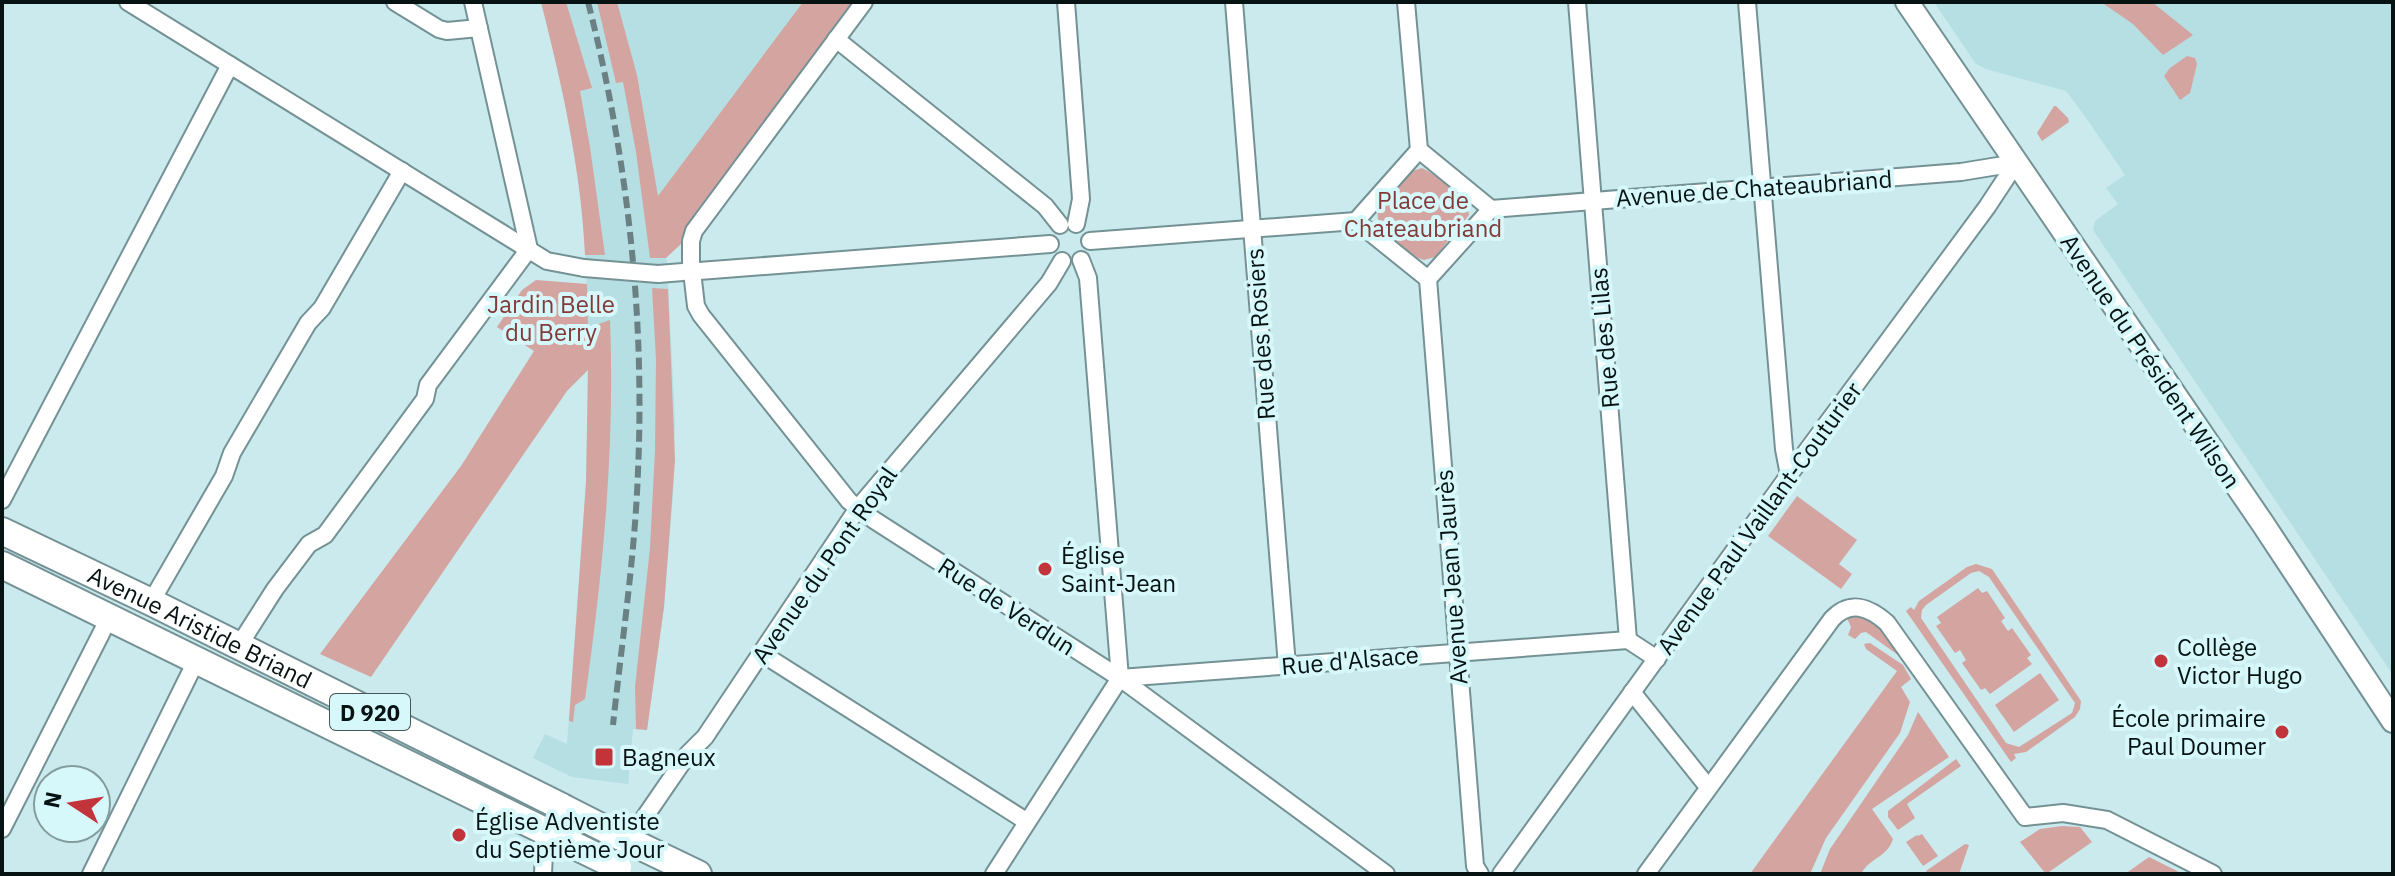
<svg xmlns="http://www.w3.org/2000/svg" width="2395" height="876" viewBox="0 0 2395 876" font-family="'IBM Plex Sans',sans-serif">
<style>
.built{fill:#b5dfe3}
.green{fill:#d4a4a1;fill-rule:evenodd}
.lines{fill:none;stroke-linecap:round;stroke-linejoin:round}
.minor-casing{stroke:#749295;stroke-width:20}
.tertiary-casing{stroke:#749295;stroke-width:26}
.primary-casing{stroke:#749295;stroke-width:30}
.minor{stroke:#fff;stroke-width:16}
.tertiary{stroke:#fff;stroke-width:22}
.primary{stroke:#fff;stroke-width:26}
.rail{stroke:#6a8082;stroke-width:6;stroke-dasharray:12 6;stroke-linecap:butt}
.minor-bridge-casing{stroke:#749295;stroke-width:20;stroke-linecap:butt}
.primary-bridge-casing{stroke:#749295;stroke-width:30;stroke-linecap:butt}
.minor-bridge{stroke:#fff;stroke-width:16}
.primary-bridge{stroke:#fff;stroke-width:26}
.poi-dot{fill:#c3343a;stroke:#d7f8fa;stroke-width:3}
.labels{text-anchor:middle;dominant-baseline:central;stroke-width:8;stroke-linejoin:round;paint-order:stroke}
.shield{fill:#d7f8fa;stroke:#455758;stroke-width:2}
.shield-label{font-size:22px;font-weight:bold;fill:#071213}
.street-label{font-size:24px;fill:#071213;stroke:#d7f8fa}
.park-label{font-size:24px;fill:#823b39;stroke:#d7f8fa}
.poi-label{font-size:24px;fill:#071213;stroke:#d7f8fa;text-anchor:start}
</style>
<rect width="100%" height="100%" fill="#caeaed"/>
<g class="built">
<polygon points="541,2 803,2 658,197 667,262 675,421 673,495 664,607 647,730 633,729 628,784 572,777 533,758 545,734 567,744 586,482 588,421 587,293 583,207 563,91"/>
<polygon points="1934,2 2393,2 2393,675 2093,230 2095,221 2118,204 2106,188 2125,175 2087,119 2066,91 1986,69 1976,64"/>
</g>
<g class="green">
<path d="M541,2H566L592,88L580,91L590,147L605,255H585C581,169 562,85 541,2Z"/>
<polygon points="597,2 617,2 637,75 658,196 803,2 856,2 695,219 681,244 666,258 650,258 636,152 623,82 616,83"/>
<polygon points="2101,2 2152,2 2193,35 2163,55 2133,24"/>
<polygon points="2187,56 2195,58 2197,64 2190,93 2180,100 2164,76 2170,68"/>
<polygon points="2054,106 2056,106 2068,118 2069,122 2042,141 2037,133"/>
<path d="M1422,168C1437,175 1469,199 1469,215L1435,257L1424,260L1418,258C1403,247 1374,232 1378,211L1409,172Z"/>
<path d="M536,280L587,284L588,328L610,320C615,447 603,573 585,699L575,705L573,722L569,721L586,482L588,370L567,391L371,677L320,654L461,466L534,351L497,327L522,290Z"/>
<polygon points="652,288 668,289 675,460 664,607 647,730 636,729 635,687 650,548 655,450 656,359"/>
<polygon points="1797,496 1857,540 1839,564 1852,574 1841,589 1768,536"/>
<path d="M1976,564L1992,569L2081,701L2080,709L2075,717L2026,752L2014,754L2016,758L2011,762L1906,611L1911,607L1914,610L1919,601L1967,567ZM1979,571L1989,577L2075,703L2072,713L2019,747L2006,743L1921,618L1922,610L1926,605L1971,573Z"/>
<polygon points="1978,588 1982,593 1987,591 2005,618 2001,621 2008,631 2012,628 2031,655 2027,658 2032,664 1990,694 1985,688 1981,690 1962,663 1966,660 1960,650 1955,653 1936,626 1941,623 1937,617"/>
<path d="M1852,616C1879,618 1892,640 1905,660L1866,632L1861,633L1855,639L1848,635L1851,627L1847,618Z"/>
<polygon points="1870,643 1903,665 1911,679 1901,687 1910,702 1900,733 1826,838 1810,874 1750,874 1897,671 1866,649 1864,644"/>
<polygon points="2040,673 2059,700 2014,732 1995,705"/>
<path d="M1918,712L1949,757L1872,809L1893,839C1887,858 1870,857 1861,874H1820L1830,849L1908,735Z"/>
<polygon points="1956,759 1961,766 1907,804 1915,818 1898,830 1888,817 1888,811"/>
<polygon points="2062,826 2080,827 2092,842 2046,874 2020,842 2040,829"/>
<polygon points="1922,834 1938,856 1923,866 1906,842 1917,835 1918,836"/>
<polygon points="1965,844 1969,845 1959,874 1928,874 1926,871"/>
<polygon points="2149,857 2183,874 2125,874"/>
</g>
<g class="lines">
<defs>
<g id="minor">
<polyline points="128,2 547,261 584,268"/>
<polyline points="395,2 439,29 447,31 479,28"/>
<polyline points="473,2 529,249"/>
<polyline points="1066,2 1081,199 1076,224"/>
<polyline points="1234,2 1287,666"/>
<polyline points="1406,2 1419,150"/>
<polyline points="1577,2 1628,640"/>
<polyline points="1747,2 1784,449 1789,475"/>
<polyline points="836,39 1045,206 1060,225"/>
<polyline points="1491,209 1961,172 2016,163"/>
<polyline points="1356,221 1428,279 1491,209 1419,150"/>
<polyline points="1356,221 1419,150"/>
<polyline points="1090,241 1356,221"/>
<polyline points="1081,260 1088,278 1120,678"/>
<polyline points="691,264 691,241 694,231 864,2"/>
<polyline points="699,271 1050,244"/>
<polyline points="658,274 683,272"/>
<polyline points="1428,279 1475,866 1480,874"/>
<polyline points="693,280 696,306 701,315 849,501 874,520 1120,678 1386,874"/>
<polyline points="2,500 230,65"/>
<polyline points="151,602 224,476 232,453 308,323 322,308 402,171"/>
<polyline points="1628,640 1657,659"/>
<polyline points="238,647 275,589 309,544 325,535 425,399 428,385 529,249"/>
<polyline points="761,653 1026,821"/>
<polyline points="1120,678 1628,640"/>
<polyline points="1632,692 1708,787"/>
<polyline points="2,829 110,616"/>
<polyline points="629,840 688,754 705,737 858,508 1049,283 1062,261"/>
<polyline points="91,874 197,659"/>
<polyline points="543,874 545,831"/>
<polyline points="994,874 1120,678"/>
<polyline points="1501,874 1789,475 1987,207 2016,163"/>
<path d="M1646,874L1832,619C1850,600 1869,607 1887,623L2025,817L2063,813L2107,820L2213,874"/>
</g>
<polyline id="tertiary" points="1907,2 2263,524 2393,721"/>
<g id="primary">
<path id="s1" d="M2,531L151,602L562,807"/>
<polyline points="2,565 557,837"/>
<polyline points="621,837 698,874"/>
</g>
</defs>
<use href="#minor" class="minor-casing"/>
<use href="#tertiary" class="tertiary-casing"/>
<use href="#primary" class="primary-casing"/>
<use href="#minor" class="minor"/>
<use href="#tertiary" class="tertiary"/>
<use href="#primary" class="primary"/>
<path class="rail" d="M588,2C627,154 645,314 638,471C635,556 622,640 613,725"/>
<defs>
<polyline id="minor-bridge" points="584,268 658,274"/>
<g id="primary-bridge">
<polyline points="562,807 621,837"/>
<polyline points="557,837 618,867"/>
</g>
</defs>
<use href="#minor-bridge" class="minor-bridge-casing"/>
<use href="#primary-bridge" class="primary-bridge-casing"/>
<use href="#minor-bridge" class="minor-bridge"/>
<use href="#primary-bridge" class="primary-bridge"/>
</g>
<g class="poi-dot">
<circle cx="1045" cy="569" r="8"/>
<circle cx="2161" cy="661" r="8"/>
<circle cx="2282" cy="732" r="8"/>
<rect x="594" y="747" width="20" height="20" rx="4"/>
<circle cx="459" cy="835" r="8"/>
</g>
<g class="labels">
<rect class="shield" x="330" y="694" width="80" height="36" rx="6"/>
<g class="shield-label">
<text x="370" y="712">D 920</text>
</g>
<g class="street-label">
<text transform="translate(1754 188) rotate(-4)">Avenue de Chateaubriand</text>
<text transform="translate(1260 334) rotate(-94)">Rue des Rosiers</text>
<text transform="translate(1604 338) rotate(-95)">Rue des Lilas</text>
<text transform="translate(2151 361) rotate(56)">Avenue du Président Wilson</text>
<text transform="translate(1759 518) rotate(-54)">Avenue Paul Vaillant-Couturier</text>
<text transform="translate(824 565) rotate(-55)">Avenue du Pont Royal</text>
<text transform="translate(1451 577) rotate(-94)">Avenue Jean Jaurès</text>
<text transform="translate(1007 606) rotate(33)">Rue de Verdun</text>
<text stroke="none"><textPath href="#s1" startOffset="220">Avenue Aristide Briand</textPath></text>
<text transform="translate(1350 660) rotate(-5)">Rue d'Alsace</text>
</g>
<g class="park-label">
<text x="1423" y="200">Place de<tspan x="1423" dy="28">Chateaubriand</tspan></text>
<text x="551" y="304">Jardin Belle<tspan x="551" dy="28">du Berry</tspan></text>
</g>
<g class="poi-label">
<text x="1061" y="555">Église<tspan x="1061" dy="28">Saint-Jean</tspan></text>
<text x="2177" y="647">Collège<tspan x="2177" dy="28">Victor Hugo</tspan></text>
<text x="2266" y="718" text-anchor="end">École primaire<tspan x="2266" dy="28">Paul Doumer</tspan></text>
<text x="622" y="757">Bagneux</text>
<text x="475" y="821">Église Adventiste<tspan x="475" dy="28">du Septième Jour</tspan></text>
</g>
</g>
<rect width="2395" height="876" fill="none" stroke="#071213" stroke-width="8"/>
<g transform="translate(72 804) rotate(282)"><circle r="38" fill="#d7f8fa" stroke="#849c9e" stroke-width="2"/>
<path d="M0-6L14 30L0 20L-14 30Z" fill="#c3343a"/>
<text y="-12" font-size="22" font-weight="bold" text-anchor="middle" fill="#071213">N</text>
</g>
</svg>
